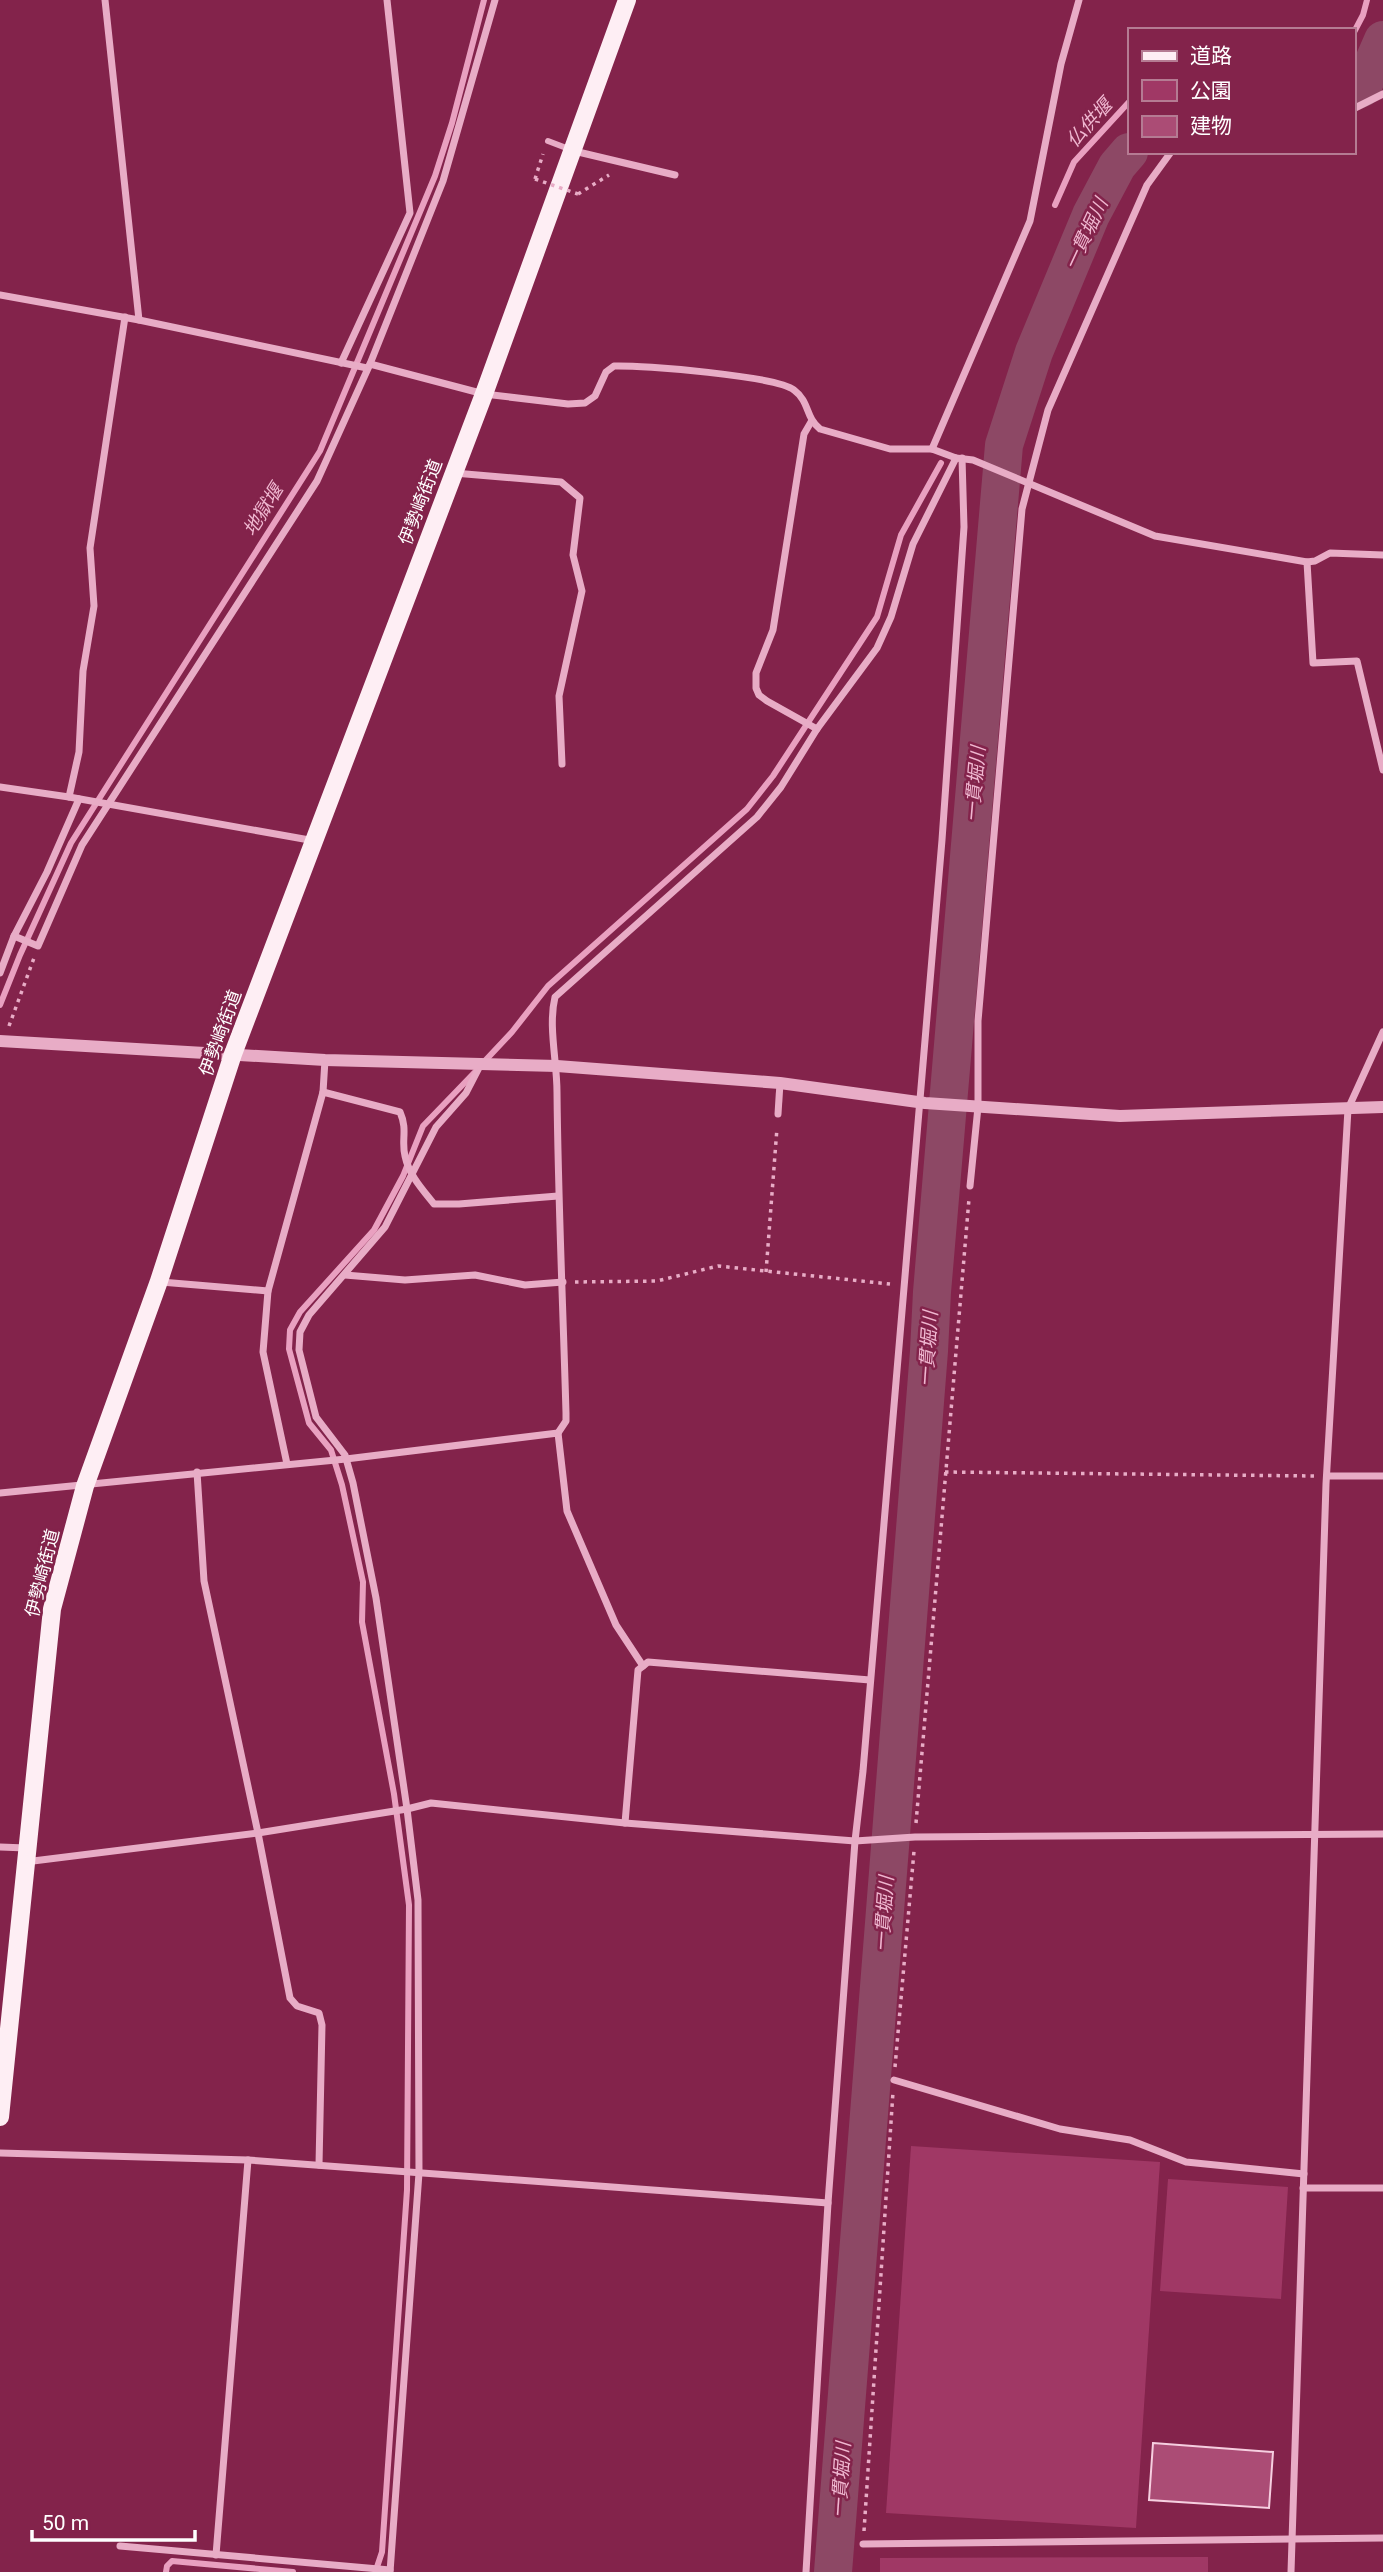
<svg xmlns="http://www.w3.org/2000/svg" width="1383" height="2572" viewBox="0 0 1383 2572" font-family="Roboto,'Noto Sans JP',sans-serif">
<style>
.green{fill:#a03865}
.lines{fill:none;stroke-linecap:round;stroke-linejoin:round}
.stream{stroke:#e9a0c0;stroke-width:6}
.river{stroke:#8d4865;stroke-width:38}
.building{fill:#ab4c75;stroke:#f6cfe0;stroke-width:2}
.path{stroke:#e8acc6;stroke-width:3.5;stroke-dasharray:3.5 5;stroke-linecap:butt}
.pedestrian{stroke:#e8acc6;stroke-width:6}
.minor{stroke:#e8acc6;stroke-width:7}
.tertiary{stroke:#e8acc6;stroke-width:12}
.primary{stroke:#feeef4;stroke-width:18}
.path-bridge{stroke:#e8acc6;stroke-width:3.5;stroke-dasharray:3.5 5;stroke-linecap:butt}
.labels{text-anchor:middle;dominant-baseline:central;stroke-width:5;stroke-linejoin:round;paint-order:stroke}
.street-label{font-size:18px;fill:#fff;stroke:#83234b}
.water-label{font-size:19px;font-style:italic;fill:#efb7d0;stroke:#83234b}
</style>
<rect width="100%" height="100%" fill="#83234b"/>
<g class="green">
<polygon points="911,2146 1160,2162 1136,2528 886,2513"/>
<polygon points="1168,2179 1288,2187 1281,2299 1160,2291"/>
<polygon points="1208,2557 1208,2572 880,2572 880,2558"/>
</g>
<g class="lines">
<g class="stream">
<polyline points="1353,34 1363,15 1367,0"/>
<polyline points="1055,205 1074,162 1129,102"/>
<polyline points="0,1005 20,955 71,843 320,451 435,176 452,123 484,0"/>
<polyline points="482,1064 512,1032 548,986 747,809 773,776 877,617 901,535 941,463"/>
<polyline points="376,2570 382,2552 407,2190 409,1905 394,1794 362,1622 363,1582 342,1485 331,1450 309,1423 289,1349 290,1330 300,1312 374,1230 403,1176 423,1126 475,1072"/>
<polyline points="166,2572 167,2566 172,2561 293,2572"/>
</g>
<g class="river">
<polyline points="1353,92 1362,88 1383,40"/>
<polyline points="833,2572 929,1351 932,1292 1004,445 1034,352 1091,215 1117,166 1129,152"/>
</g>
</g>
<polygon class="building" points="1153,2443 1273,2452 1269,2508 1149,2500"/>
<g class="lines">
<g class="path">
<polyline points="535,179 543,154"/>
<polyline points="578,194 609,175"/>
<polyline points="9,1026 34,958"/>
<polyline points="766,1272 777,1128"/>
<polyline points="575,1282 657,1281 718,1266 890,1284"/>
<polyline points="945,1472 1314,1476"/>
<polyline points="916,1823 969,1199"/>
<polyline points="895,2067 914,1851"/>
<polyline points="864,2531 893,2092"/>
</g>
<polyline class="pedestrian" points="548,141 569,149"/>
<g class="minor">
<polyline points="105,0 139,320"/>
<polyline points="1353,109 1383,94"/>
<polyline points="574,151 675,175"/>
<polyline points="0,295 139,320 367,368"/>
<polyline points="341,363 410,213 387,0"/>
<path d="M370,364L484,394L568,404L585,403L595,396L606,372L614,366C642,365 777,376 794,390C810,402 805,417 820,429L890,449H932L956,458L973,460L1155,536L1307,562L1315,561L1330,553L1383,555"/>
<polyline points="811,422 804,434 773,630 756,673 756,688 759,695 767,701 817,729"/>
<polyline points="932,449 1030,221 1061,64 1079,0"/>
<polyline points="454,473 561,482 580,498 573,555 582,591 559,696 562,764"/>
<polyline points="1307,562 1313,663 1357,661 1383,770"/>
<polyline points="0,787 69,797 315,841"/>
<polyline points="69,797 79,752 83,671 94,606 90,548 125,317"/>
<polyline points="14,936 38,946 82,845 317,481 370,364 443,181 495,0"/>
<polyline points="0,973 14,936 47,872 79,799"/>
<path d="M323,1092L400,1112C408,1130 401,1140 405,1156C409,1175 422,1189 434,1204H459L558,1196"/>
<polyline points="778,1114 780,1083"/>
<polyline points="970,1186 978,1107 978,1021 1022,509 1048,410 1147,185 1171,152"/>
<polyline points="345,1275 405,1280 475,1275 525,1285 563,1282"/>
<polyline points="161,1282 268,1291"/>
<polyline points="558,1433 567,1511 616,1625 643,1666"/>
<polyline points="287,1464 263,1352 268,1291 323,1092 325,1060"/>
<polyline points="197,1472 204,1581 258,1833 290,1998 297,2006 319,2013 322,2025 319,2165"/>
<polyline points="1327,1476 1383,1476"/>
<path d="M0,1493L346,1459L558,1433L566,1421V1413C563,1306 558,1199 557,1092C557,1061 548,1026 555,997L757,817L781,787L817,729L877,648L891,617L913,544L956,458"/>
<polyline points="625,1823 638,1670 648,1662 870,1680"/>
<polyline points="0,1847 26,1848"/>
<polyline points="25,1862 258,1833 407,1809 431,1803 625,1823 855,1841 915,1837 1383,1834"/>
<polyline points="894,2080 1060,2129 1130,2140 1186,2162 1304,2174"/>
<polyline points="0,2153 248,2160 828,2203"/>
<polyline points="1303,2188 1383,2188"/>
<polyline points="863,2544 1383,2538"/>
<polyline points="120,2546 390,2570"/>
<polyline points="216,2555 248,2160"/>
<polyline points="390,2572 419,2173 418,1900 407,1809 376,1598 353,1483 345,1455 316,1417 299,1350 300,1332 309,1315 385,1227 436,1127 466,1093 481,1064"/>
<polyline points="806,2572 828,2203 855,1841 863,1771 942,840 964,527 962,458"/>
<polyline points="1291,2572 1326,1484 1348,1109 1383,1032"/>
</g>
<polyline class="tertiary" points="0,1041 325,1060 557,1066 780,1083 925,1103 1120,1116 1383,1107"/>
<polyline class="primary" points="0,2117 52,1609 85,1486 159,1281 233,1054 484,394 627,0"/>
<polyline class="path-bridge" points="535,179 578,194"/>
</g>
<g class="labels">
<g class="street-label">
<text transform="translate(420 502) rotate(-69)">伊勢崎街道</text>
<text transform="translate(220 1033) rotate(-70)">伊勢崎街道</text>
<text transform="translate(42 1573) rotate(-76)">伊勢崎街道</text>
</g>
<g class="water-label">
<text transform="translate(1089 123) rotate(-48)">仏供堰</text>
<text transform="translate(1086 234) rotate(-65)">一貫堀川</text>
<text transform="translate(263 510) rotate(-58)">地獄堰</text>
<text transform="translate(975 784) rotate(-85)">一貫堀川</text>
<text transform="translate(928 1349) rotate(-86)">一貫堀川</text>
<text transform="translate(884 1914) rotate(-86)">一貫堀川</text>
<text transform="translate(841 2480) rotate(-86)">一貫堀川</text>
</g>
</g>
<rect x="1128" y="28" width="228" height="126" fill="#83234b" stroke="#b57b93" stroke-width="2"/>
<rect x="1142" y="51" width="35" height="10" fill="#feeef4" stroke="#b57b93" stroke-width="2"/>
<text x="1190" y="63" font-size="21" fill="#ffffff">道路</text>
<rect x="1142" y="80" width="35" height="21" fill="#a03865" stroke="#b57b93" stroke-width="2"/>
<text x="1190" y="98" font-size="21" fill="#ffffff">公園</text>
<rect x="1142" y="116" width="35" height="21" fill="#ab4c75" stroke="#b57b93" stroke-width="2"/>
<text x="1190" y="133" font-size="21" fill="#ffffff">建物</text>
<path d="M32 2530v10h163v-10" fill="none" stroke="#ffffff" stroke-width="3.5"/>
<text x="42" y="2530" font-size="21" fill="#ffffff" stroke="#83234b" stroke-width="5" paint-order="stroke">50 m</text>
</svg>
